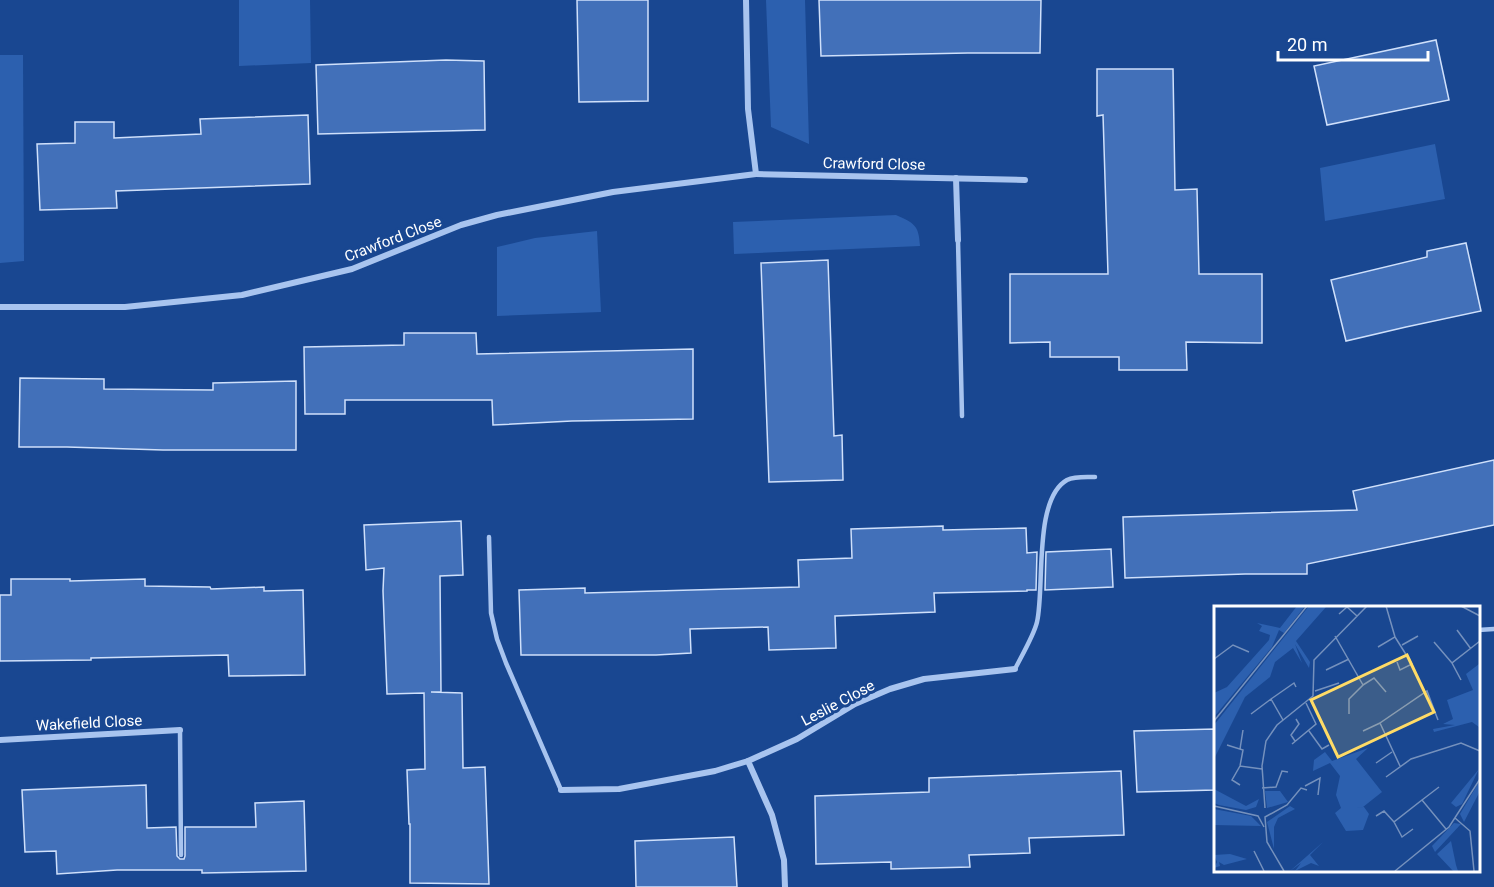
<svg xmlns="http://www.w3.org/2000/svg" width="1494" height="887" viewBox="0 0 1494 887" font-family="Roboto,sans-serif">
<style>
.green{fill:#2c60af}
.building{fill:#4270b9;stroke:#cfe0fb;stroke-width:1.5}
.lines{fill:none;stroke-linecap:round;stroke-linejoin:round}
.service{stroke:#a8c4ef;stroke-width:4.5}
.minor{stroke:#a8c4ef;stroke-width:6}
.labels{text-anchor:middle;dominant-baseline:central;stroke-width:6;stroke-linejoin:round;paint-order:stroke}
.street-label{font-size:15px;fill:#fff;stroke:#194791}
.inset-road{fill:none;stroke:#7591bd;stroke-width:1.5}
.view{fill:#ffdb66;fill-opacity:0.15;stroke:#ffdb66;stroke-width:3}
.inset-edge{fill:none;stroke:#fff;stroke-width:3}
</style>
<rect width="100%" height="100%" fill="#194791"/>
<g class="green">
<polygon points="239,0 310,0 311,63 239,66"/>
<polygon points="766,0 805,0 809,144 771,127"/>
<polygon points="0,55 23,55 24,261 0,263"/>
<polygon points="1435,144 1445,199 1325,221 1320,168"/>
<path d="M896,215C914,223 919,225 920,246L734,254L733,222Z"/>
<polygon points="597,231 601,312 497,316 497,247 535,238"/>
</g>
<g class="building">
<polygon points="577,0 648,0 648,101 579,102"/>
<polygon points="819,0 1041,0 1040,53 968,53 821,56"/>
<polygon points="1436,40 1449,100 1327,125 1314,66"/>
<polygon points="446,60 484,61 485,130 318,134 316,65"/>
<polygon points="1097,69 1173,69 1175,190 1197,189 1199,274 1262,274 1262,343 1186,342 1187,370 1119,370 1119,357 1050,357 1050,342 1010,343 1010,274 1108,274 1103,115 1097,116"/>
<polygon points="308,115 310,184 116,191 117,208 40,210 37,144 75,143 75,122 114,122 114,138 201,134 200,119"/>
<polygon points="1466,243 1481,311 1406,327 1346,341 1331,280 1427,257 1427,251"/>
<polygon points="828,260 834,436 842,435 843,480 769,482 761,263"/>
<polygon points="404,333 476,333 477,354 693,349 693,419 572,421 493,425 492,400 345,400 345,414 305,414 304,347 404,345"/>
<polygon points="20,378 104,379 104,389 213,390 213,383 296,381 296,450 163,450 67,447 19,447"/>
<polygon points="1494,460 1494,525 1307,564 1307,574 1245,574 1125,578 1123,517 1357,510 1353,491"/>
<polygon points="461,521 463,575 440,576 441,692 431,692 462,693 463,768 485,767 489,884 410,883 410,824 409,824 407,770 425,769 424,693 387,694 383,591 384,568 366,570 364,525"/>
<polygon points="943,526 943,530 1026,528 1027,553 1037,552 1036,590 1027,590 1027,591 934,593 935,612 835,616 836,648 769,650 768,627 690,629 691,653 656,655 521,655 519,590 585,588 585,593 799,587 798,560 852,558 851,529"/>
<polygon points="1111,549 1113,587 1045,590 1046,552"/>
<polygon points="11,579 70,579 70,581 145,579 145,586 210,587 211,589 264,587 264,591 303,590 305,675 229,676 228,655 91,658 91,660 0,661 0,595 11,595"/>
<polygon points="1215,729 1215,790 1137,792 1134,731"/>
<polygon points="1121,771 1124,835 1029,838 1030,853 969,855 970,867 891,869 891,862 816,864 815,796 929,792 929,778"/>
<polygon points="146,785 147,828 176,827 177,856 180,859 184,859 185,856 185,827 256,827 255,803 304,801 306,871 202,873 202,870 117,870 57,874 56,851 25,852 22,790"/>
<polygon points="734,837 737,887 636,887 635,841"/>
</g>
<g class="lines">
<g class="service">
<polyline points="958,240 962,416"/>
<polyline points="489,537 491,613 497,639 506,663 561,790"/>
<polyline points="1478,630 1494,629"/>
<path d="M1015,669C1021,657 1034,635 1037,622C1045,588 1033,499 1067,480C1075,476 1085,477 1095,477"/>
<polyline points="180,730 181,855"/>
</g>
<g class="minor">
<polyline points="756,174 1025,180"/>
<polyline points="956,178 958,240"/>
<polyline points="0,307 125,307 242,295 352,269 461,225 497,215 613,192 756,174 748,109 746,0"/>
<polyline points="0,740 180,730"/>
<polyline points="561,790 619,789 715,771 748,761"/>
<polyline points="785,887 784,860 772,815 748,761 797,739 855,704 890,689 924,679 1015,669"/>
</g>
</g>
<g class="labels">
<g class="street-label">
<text transform="translate(874 164) rotate(1)">Crawford Close</text>
<text transform="translate(393 239) rotate(-21)">Crawford Close</text>
<text transform="translate(838 703) rotate(-28)">Leslie Close</text>
<text transform="translate(89 723) rotate(-3)">Wakefield Close</text>
</g>
</g>
<g transform="translate(1214 606)">
<rect width="266" height="266" fill="#194791"/>
<path d="M83,0H91L70,27L65,24L58,41L0,111V87L13,81L55,34L56,29L45,25L48,20L43,17L66,22ZM95,0L112,1L82,35L96,56L95,62L81,38L88,57L79,42L61,56L56,71L31,91L0,153V119ZM265,58V121L258,116L220,126L219,123L241,119L229,118L239,113L233,94L259,84L252,68ZM154,142L142,153L168,186L149,201L133,202L150,201L155,208L149,224L132,225L121,207L127,202L122,189L126,170L116,157L99,165L100,154L111,146L118,155ZM265,163L248,198L242,201L237,197ZM265,176V187L250,216L246,208ZM0,183L32,200L45,193L42,201L32,204L5,199L0,197ZM51,185H66L74,196L53,202ZM76,200L81,203L64,212L60,221V243L53,216ZM0,203L37,210L47,220L0,219ZM240,217L247,218L221,246L218,240ZM237,235L242,259L244,265H239L223,248ZM109,236L96,249L105,260L97,257L81,265L87,257L76,265ZM16,248L33,253L10,259L5,256L6,260L0,262L3,256L0,249Z" fill="#2c60af"/>
<path class="inset-road" d="M247,0L266,10M125,8L133,1L143,10M243,24L257,43M121,30L149,79L135,93V108M181,31L198,58L186,64L183,56M220,36L238,57M188,39L204,30M164,41L181,31L172,0M0,53L19,39L35,46M112,64L135,53M247,74L238,57L266,35M149,79L160,72L172,86M101,85L125,77M57,93L80,77L82,81M37,108L57,93L69,114M0,115L93,0M95,125L108,143L115,139M149,125L166,117M81,135L77,129L85,118L82,113M78,138L102,118L92,97M13,139L29,144L26,160M26,143L29,124M162,157L178,146M186,160L166,117L213,85L224,114M172,171L197,153L247,137L266,145M26,179L18,174L26,160L48,163M91,180L106,172L104,189M48,182L62,181L68,165L74,166M208,194L225,181M0,200L44,210L50,221M51,202L48,160L52,135L63,119L99,90L100,54L153,0M162,210L170,205L180,216M241,212L256,225L260,265M199,223L188,231L180,216L208,194L232,223M40,245L50,265M70,265L53,236L51,211L73,199L87,182L93,184M181,265L235,221L266,173"/>
<path class="view" d="M193,49L220,106L124,151L97,94Z"/>
<rect width="266" height="266" class="inset-edge"/>
</g>
<path d="M1278 51v9h150v-9" fill="none" stroke="#ffffff" stroke-width="3"/>
<text x="1287" y="51" font-size="18" fill="#ffffff" stroke="#194791" stroke-width="4.5" paint-order="stroke">20 m</text>
</svg>
